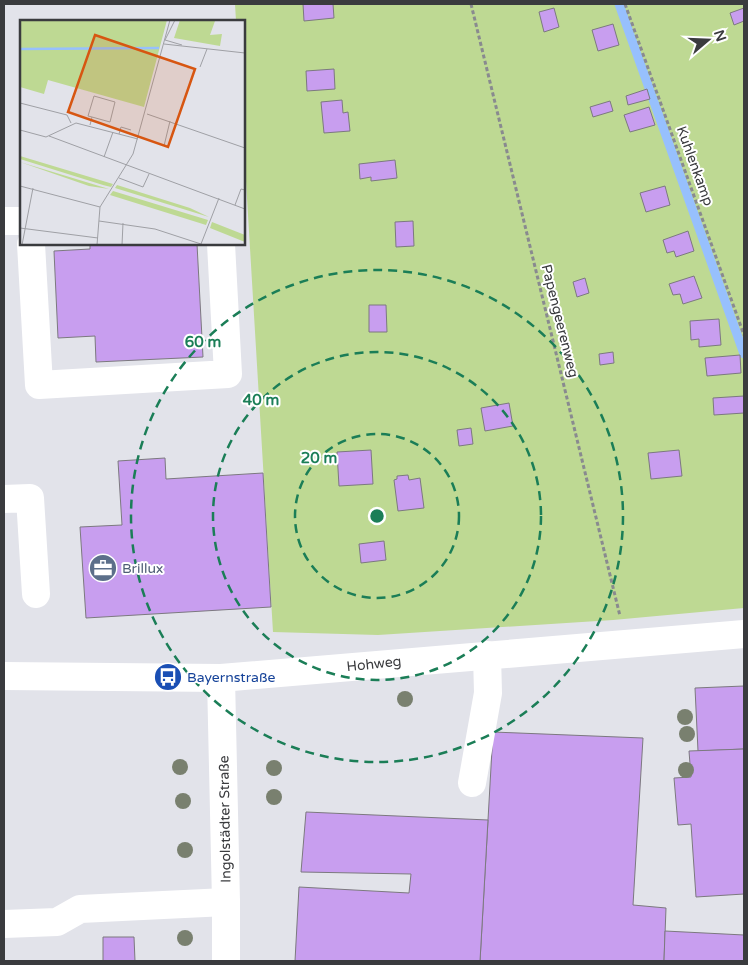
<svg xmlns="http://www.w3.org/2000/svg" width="748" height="965" viewBox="0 0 748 965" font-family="'Varela Round',sans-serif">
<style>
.green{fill:#bed993}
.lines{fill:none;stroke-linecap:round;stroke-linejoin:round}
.stream{stroke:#97c0fd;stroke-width:9}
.building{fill:#c89eef;stroke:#7c797f}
.path{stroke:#898a8f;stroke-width:3;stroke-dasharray:4 2.5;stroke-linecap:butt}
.minor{stroke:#fff;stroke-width:28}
.tree{fill:#79806f}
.ring{fill:none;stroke:#1b7e57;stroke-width:2.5;stroke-dasharray:9 6}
.labels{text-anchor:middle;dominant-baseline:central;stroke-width:4;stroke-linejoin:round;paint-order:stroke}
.street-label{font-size:14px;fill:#3a3b3e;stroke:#fff}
.service-label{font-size:14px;fill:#4e5e75;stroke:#fff;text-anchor:start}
.transit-label{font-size:14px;fill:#164399;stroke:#fff;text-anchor:start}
.inset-river{fill:none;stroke:#97c0fd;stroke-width:2.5}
.inset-road{fill:none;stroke:#9fa0a5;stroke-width:1}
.view{fill:#d75611;fill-opacity:0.15;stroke:#d75611;stroke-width:2.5}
.inset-edge{fill:none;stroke:#3a3b3e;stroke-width:2.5}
.centre{fill:#1b7e57;stroke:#fff;stroke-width:2.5}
.ring-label{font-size:15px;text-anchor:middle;font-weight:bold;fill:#1b7e57;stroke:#fff;stroke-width:4;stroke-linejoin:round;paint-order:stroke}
</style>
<rect width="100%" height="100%" fill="#e2e3ea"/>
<polygon class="green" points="235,4 744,4 744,608 613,620 378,635 273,632 244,148 244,21 236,21"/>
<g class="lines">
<polyline class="stream" points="619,4 744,354"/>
</g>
<g class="building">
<polygon points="303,4 333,4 334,18 304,21"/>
<polygon points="554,8 559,27 544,32 539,12"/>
<polygon points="744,8 744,21 734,25 730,13"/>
<polygon points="613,24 619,45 598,51 592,30"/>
<polygon points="334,69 335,89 307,91 306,71"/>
<polygon points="647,89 650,99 628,105 626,96"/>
<polygon points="342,100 343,113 348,112 350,131 324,133 321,102"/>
<polygon points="610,101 613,111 593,117 590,107"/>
<polygon points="649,107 655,125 630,132 624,115"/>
<polygon points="395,160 397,178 371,181 371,177 360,179 359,164"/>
<polygon points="665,186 670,205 646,212 640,193"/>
<polygon points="413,221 414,246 396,247 395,222"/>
<polygon points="688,231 694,251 676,257 674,251 667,253 663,240"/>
<polygon points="90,244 197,244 203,357 96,362 95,336 58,338 54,251 90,249"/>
<polygon points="694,276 702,298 683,304 680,294 673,295 669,284"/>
<polygon points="585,278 589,293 577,297 573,282"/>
<polygon points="369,305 386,305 387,332 369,332"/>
<polygon points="719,319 721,345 699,347 699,339 691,340 690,321"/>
<polygon points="613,352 614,363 600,365 599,354"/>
<polygon points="740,355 741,373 707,376 705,358"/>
<polygon points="744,396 744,413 714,415 713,398"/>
<polygon points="509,403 513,426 485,431 481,408"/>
<polygon points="471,428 473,444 459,446 457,430"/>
<polygon points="371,450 373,484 339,486 337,452"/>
<polygon points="679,450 682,476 651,479 648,453"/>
<polygon points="165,458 166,479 263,473 271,607 86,618 80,527 122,525 118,461"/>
<polygon points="408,475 409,480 420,478 424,508 398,511 394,480 397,479 397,476"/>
<polygon points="384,541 386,560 361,563 359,544"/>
<polygon points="744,686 744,749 698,751 695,688"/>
<polygon points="493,732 643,738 633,905 666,908 664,961 480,961"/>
<polygon points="744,749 744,894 696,897 691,824 678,825 674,778 691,777 689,751"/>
<polygon points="306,812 488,820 480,961 295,961 299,887 409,893 411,874 301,872"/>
<polygon points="665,931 744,935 744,961 664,961"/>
<polygon points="103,937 134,937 135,961 103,961"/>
</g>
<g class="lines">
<g class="path">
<polyline points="471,4 620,616"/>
<polyline points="625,4 744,335"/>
</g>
<g class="minor">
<polyline points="4,221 21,221"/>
<polyline points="31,244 39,385 228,374 221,244"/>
<polyline points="4,499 30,498 36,594"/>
<polyline points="4,676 221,678 744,634"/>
<polyline points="221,678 226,902 226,961"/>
<polyline points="472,783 488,693 487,655"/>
<polyline points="4,924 57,922 80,909 226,902"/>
</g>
</g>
<g class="tree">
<circle cx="405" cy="699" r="8"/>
<circle cx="685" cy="717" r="8"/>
<circle cx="687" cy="734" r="8"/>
<circle cx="180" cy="767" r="8"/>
<circle cx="274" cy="768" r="8"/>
<circle cx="686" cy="770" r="8"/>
<circle cx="274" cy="797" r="8"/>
<circle cx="183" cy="801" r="8"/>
<circle cx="185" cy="850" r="8"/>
<circle cx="185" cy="938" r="8"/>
</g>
<g class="ring">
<circle cx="377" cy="516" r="82"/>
<circle cx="377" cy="516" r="164"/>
<circle cx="377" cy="516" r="246"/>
</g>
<defs>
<symbol id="office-disc" viewBox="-11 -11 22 22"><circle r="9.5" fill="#5c6f8a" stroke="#fff"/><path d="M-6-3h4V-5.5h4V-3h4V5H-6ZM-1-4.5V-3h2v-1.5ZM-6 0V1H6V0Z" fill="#fff"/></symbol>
<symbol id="bus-disc" viewBox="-11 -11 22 22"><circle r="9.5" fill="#1a4fb4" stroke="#fff"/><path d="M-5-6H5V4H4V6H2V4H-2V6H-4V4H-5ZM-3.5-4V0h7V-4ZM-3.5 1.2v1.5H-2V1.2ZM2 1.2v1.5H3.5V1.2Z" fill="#fff"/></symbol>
</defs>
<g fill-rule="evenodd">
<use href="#office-disc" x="87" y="552" width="32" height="32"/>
<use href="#bus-disc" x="152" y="661" width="32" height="32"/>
</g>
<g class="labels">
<g class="street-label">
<text transform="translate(695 166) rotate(70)">Kuhlenkamp</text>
<text transform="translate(560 321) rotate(76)">Papengeerenweg</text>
<text transform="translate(374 664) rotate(-6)">Hohweg</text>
<text transform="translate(225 819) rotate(-91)">Ingolstädter Straße</text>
</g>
<g class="service-label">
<text x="122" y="568">Brillux</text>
</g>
<g class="transit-label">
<text x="187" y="677">Bayernstraße</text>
</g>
</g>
<g transform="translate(20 20)">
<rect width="225" height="225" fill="#e2e3ea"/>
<path d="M0,0H147L124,87L28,60L24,74L0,67ZM160,0H201L195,1L190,15L202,14L200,26L154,18ZM0,136L93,164L91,167L83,165L0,139ZM0,142L89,169L69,166ZM97,165L170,188L189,197L95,168ZM93,171L188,200L186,205L90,175ZM192,202L225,215V222L190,208Z" fill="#bed993"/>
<path class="inset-river" d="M0,29L139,28"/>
<path class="inset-road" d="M145,20L162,25M145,20L155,0M144,24L225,33M180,47L187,29M0,83L47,95L51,103M127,94L225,128M70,105L72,97L68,96L74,76L95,82L90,102L72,97M0,110L26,117L56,103L118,119M99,114L101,107L111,110M29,116L225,189M144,126L150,101M84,137L93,112M99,158L123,167L129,154M0,166L80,187M215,185L221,169L225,170M79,201L135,209L184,225M0,208L78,218M181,224L199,178M2,225L13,168M77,225L80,187L113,134L150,0M102,225L103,203"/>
<path class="view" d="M75,15L175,49L148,127L48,92Z"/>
<rect width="225" height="225" class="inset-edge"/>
</g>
<circle cx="377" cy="516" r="8" class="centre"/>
<g class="ring-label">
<text x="203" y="347">60 m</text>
<text x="261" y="405">40 m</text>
<text x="319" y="463">20 m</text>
</g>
<rect width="748" height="965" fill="none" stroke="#3a3b3e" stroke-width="10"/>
<g transform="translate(708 40) rotate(71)" stroke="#ffffff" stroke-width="4" paint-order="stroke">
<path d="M0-4L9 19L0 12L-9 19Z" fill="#3a3b3e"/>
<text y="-8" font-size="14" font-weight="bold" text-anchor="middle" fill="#3a3b3e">N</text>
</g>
</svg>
